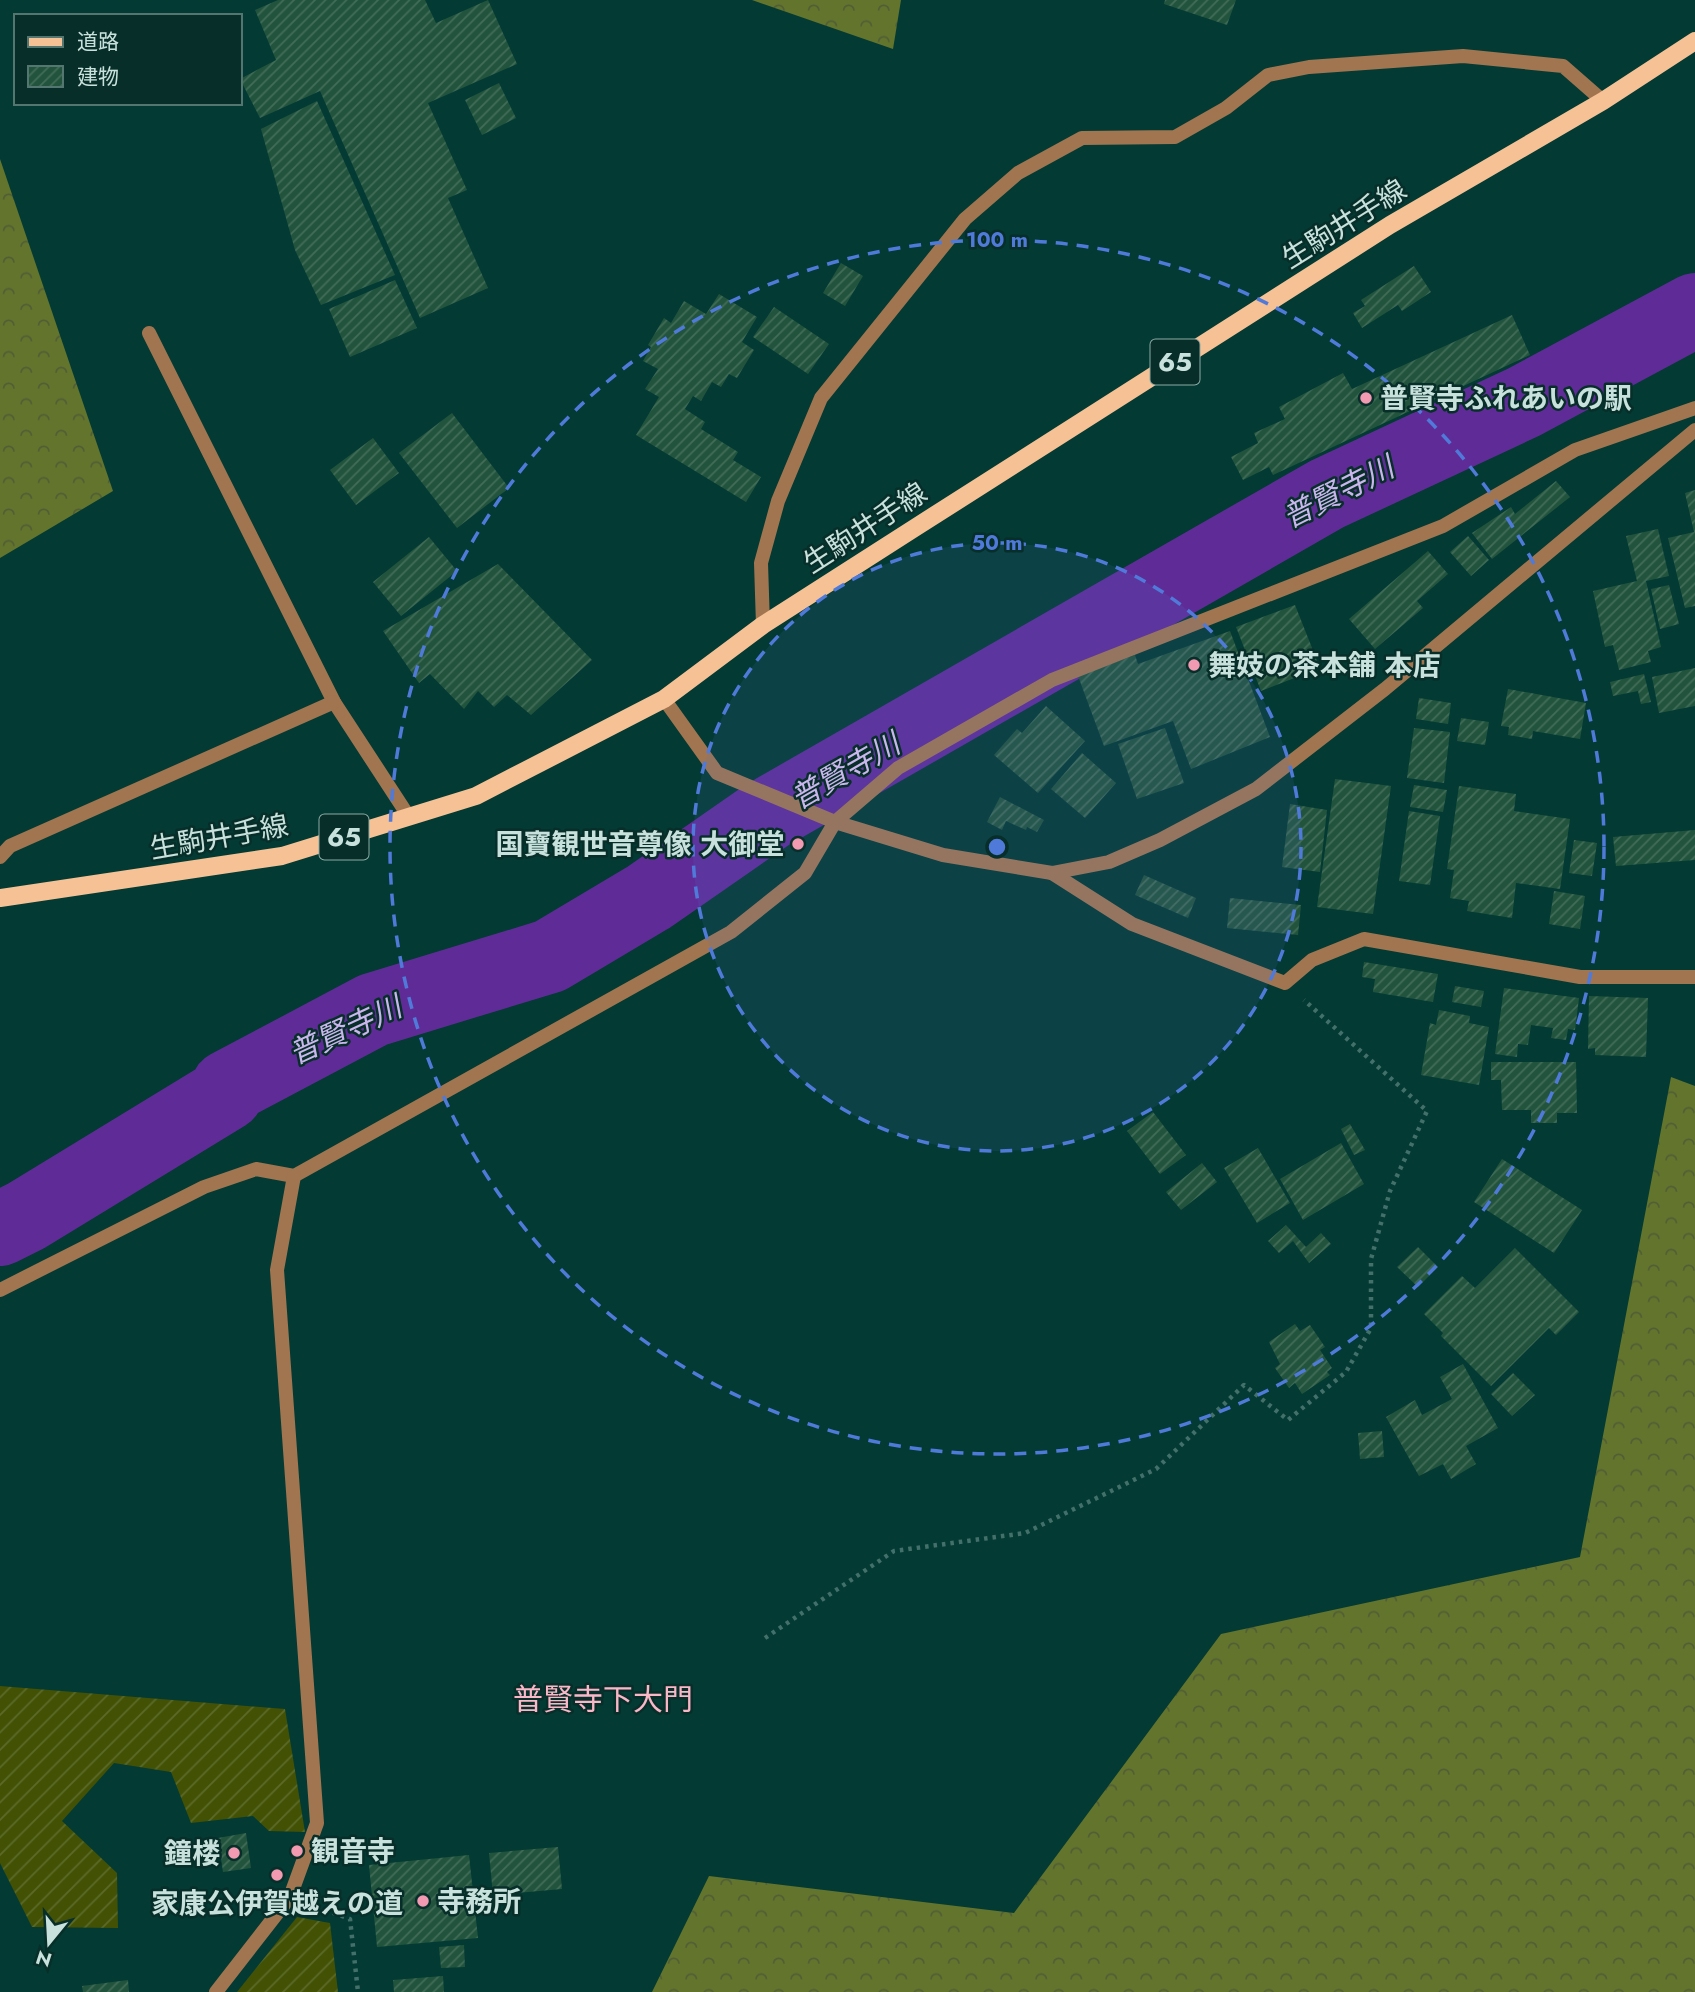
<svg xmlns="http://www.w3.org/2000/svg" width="1695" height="1992" viewBox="0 0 1695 1992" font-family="Jost,'Noto Sans JP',sans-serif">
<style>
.forest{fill:url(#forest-crowns)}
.garden{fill:url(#garden-furrows)}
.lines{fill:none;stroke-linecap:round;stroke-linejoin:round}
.river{stroke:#5f2c97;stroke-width:74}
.building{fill:url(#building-hatch)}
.path{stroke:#43706a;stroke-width:4.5;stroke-dasharray:3.5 5;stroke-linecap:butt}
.street{stroke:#a07550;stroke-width:14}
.primary{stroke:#f6c194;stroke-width:18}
.ring{fill:none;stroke:#507ad9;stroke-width:3.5;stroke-dasharray:12 9}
.poi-dot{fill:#f19ab2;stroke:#072e29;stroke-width:2.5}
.labels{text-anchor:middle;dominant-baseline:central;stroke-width:5;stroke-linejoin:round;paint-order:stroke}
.shield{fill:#072e29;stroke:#8eaba6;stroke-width:2}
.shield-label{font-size:26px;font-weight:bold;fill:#c8e1dc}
.street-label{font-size:28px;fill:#c8e1dc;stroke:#072e29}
.poi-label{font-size:28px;font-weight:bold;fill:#c8e1dc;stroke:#072e29;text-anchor:start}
.water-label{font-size:30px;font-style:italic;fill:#cab6ed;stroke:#072e29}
.neighbourhood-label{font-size:30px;fill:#f9b7c8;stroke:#072e29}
.centre{fill:#507ad9;stroke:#072e29;stroke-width:3.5}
.ring-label{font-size:21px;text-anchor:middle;font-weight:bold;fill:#507ad9;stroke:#072e29;stroke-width:5;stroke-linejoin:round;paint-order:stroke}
</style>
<defs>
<pattern id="forest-crowns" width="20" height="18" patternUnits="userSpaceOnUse" patternTransform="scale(1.75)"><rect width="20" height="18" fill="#63742c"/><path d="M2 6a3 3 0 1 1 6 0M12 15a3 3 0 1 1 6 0" fill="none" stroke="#515e36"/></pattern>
<pattern id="garden-furrows" width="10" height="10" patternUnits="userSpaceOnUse" patternTransform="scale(1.75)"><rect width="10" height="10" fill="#425104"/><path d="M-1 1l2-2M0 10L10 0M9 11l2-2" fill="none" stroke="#5c6a28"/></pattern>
<pattern id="building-hatch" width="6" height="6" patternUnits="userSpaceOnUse" patternTransform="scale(1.75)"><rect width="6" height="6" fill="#22543d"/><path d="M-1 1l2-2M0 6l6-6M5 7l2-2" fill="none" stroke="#416c58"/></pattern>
</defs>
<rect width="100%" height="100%" fill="#033a33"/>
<g class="forest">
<polygon points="752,0 901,0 893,49"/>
<polygon points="0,159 113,491 0,558"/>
<polygon points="1671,1077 1695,1086 1695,1992 652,1992 709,1876 1014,1913 1221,1634 1580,1557"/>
</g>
<g class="garden">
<polygon points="0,1686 285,1709 305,1832 269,1831 253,1816 191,1823 171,1772 114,1763 62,1821 117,1873 118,1928 32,1927 0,1863"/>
<polygon points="297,1917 330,1923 338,1992 237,1992"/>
</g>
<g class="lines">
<polyline class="river" points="0,1229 26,1216 226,1094 228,1087 373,1010 550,956 649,897 767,815 1327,494 1524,402 1695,310"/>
</g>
<g class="building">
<polygon points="278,0 425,0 436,23 488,0 517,64 428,103 467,190 448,198 488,288 420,318 320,91 260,118 240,79 276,60 255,10"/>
<polygon points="1165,0 1236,0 1227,25 1164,4"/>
<polygon points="499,83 516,118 482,135 465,100"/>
<polygon points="317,101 395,275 321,305 295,250 261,129"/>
<polygon points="841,263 863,276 845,306 823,293"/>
<polygon points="1414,266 1431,292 1402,311 1398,305 1362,328 1353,313 1365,306 1361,300"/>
<polygon points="395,280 417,328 350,357 329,309"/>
<polygon points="719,294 757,317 742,342 754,350 737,378 729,374 721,387 712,382 701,401 693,396 685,409 705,422 701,429 738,452 733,460 761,477 746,502 636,435 659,397 645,389 658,369 643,361 651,347 648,345 664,318 671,323 684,301 706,314"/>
<polygon points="774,307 829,344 808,374 753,337"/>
<polygon points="1512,315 1530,355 1273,475 1269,467 1243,480 1231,457 1258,443 1254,433 1285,419 1279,407 1343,373 1352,389"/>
<polygon points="452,413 509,488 457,528 399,453"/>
<polygon points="373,438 399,473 356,505 330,470"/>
<polygon points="1556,481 1570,497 1492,559 1472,533 1511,507 1515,514"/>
<polygon points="1695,490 1695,606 1685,608 1668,538 1694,532 1685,493"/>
<polygon points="1658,529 1669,576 1646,581 1661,647 1648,651 1651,662 1619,670 1613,645 1605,647 1593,591 1637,581 1626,536"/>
<polygon points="1468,536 1489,560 1471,576 1450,552"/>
<polygon points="429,537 457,571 401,616 373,582"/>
<polygon points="1428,551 1448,574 1417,601 1423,608 1375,649 1349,619"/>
<polygon points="498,564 592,660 531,715 507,695 494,707 478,691 464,709 430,674 419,683 383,631"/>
<polygon points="1669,585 1679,624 1660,629 1651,589"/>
<polygon points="1295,605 1320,668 1261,691 1236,627"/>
<polygon points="1230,631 1270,737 1191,769 1173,721 1104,746 1078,676 1135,655 1138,664"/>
<polygon points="1695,668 1695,706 1659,713 1652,677"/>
<polygon points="1644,674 1651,702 1641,704 1638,691 1613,696 1610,682"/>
<polygon points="1508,689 1586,703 1580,739 1533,731 1532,739 1508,735 1509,727 1501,726"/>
<polygon points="1419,698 1451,703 1448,724 1416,719"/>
<polygon points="1046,706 1085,741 1038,793 994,755 1017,729 1022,733"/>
<polygon points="1461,718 1489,722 1485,745 1457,741"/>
<polygon points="1165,728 1184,783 1137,799 1118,744"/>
<polygon points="1414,728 1450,732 1444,783 1407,778"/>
<polygon points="1082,753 1116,783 1085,818 1051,789"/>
<polygon points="1335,779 1391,786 1373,914 1317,907"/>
<polygon points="1414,785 1447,790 1443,812 1410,807"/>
<polygon points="1459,786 1516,794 1514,811 1570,819 1560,889 1516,883 1512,918 1467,911 1469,901 1450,898 1454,870 1447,869"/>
<polygon points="1000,797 1044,820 1037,832 1027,827 1026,830 1006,821 1002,830 987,822"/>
<polygon points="1290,804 1327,810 1320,872 1282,867"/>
<polygon points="1409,811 1440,816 1430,885 1399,881"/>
<polygon points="1695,830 1695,860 1616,866 1613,837"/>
<polygon points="1574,840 1597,843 1592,876 1569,873"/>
<polygon points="1144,875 1196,898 1188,918 1135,895"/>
<polygon points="1554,891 1585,896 1580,929 1549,924"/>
<polygon points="1230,898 1301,905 1298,935 1227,928"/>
<polygon points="1364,962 1438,974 1433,1002 1373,992 1375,979 1362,977"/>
<polygon points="1455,986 1484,991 1481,1007 1452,1002"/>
<polygon points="1504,988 1579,998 1575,1030 1568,1029 1566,1040 1551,1038 1553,1028 1531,1025 1528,1045 1518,1044 1517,1057 1495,1054"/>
<polygon points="1589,996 1648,998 1646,1057 1595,1055 1595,1048 1588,1049"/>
<polygon points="1439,1010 1470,1016 1469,1023 1489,1027 1479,1085 1421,1075 1430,1023 1436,1025"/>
<polygon points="1491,1062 1576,1062 1577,1113 1557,1113 1557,1123 1531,1123 1531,1110 1502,1110 1501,1080 1491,1080"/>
<polygon points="1153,1112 1186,1155 1160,1174 1127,1131"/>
<polygon points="1350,1124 1365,1150 1354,1155 1341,1129"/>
<polygon points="1341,1143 1364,1184 1303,1220 1280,1179"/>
<polygon points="1258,1148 1290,1203 1257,1223 1224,1168"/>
<polygon points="1502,1159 1582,1210 1554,1253 1474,1202"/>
<polygon points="1202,1163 1217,1182 1181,1210 1166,1192"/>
<polygon points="1286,1225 1306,1247 1321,1233 1331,1244 1309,1263 1293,1241 1279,1253 1268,1241"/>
<polygon points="1418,1247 1438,1267 1418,1287 1397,1267"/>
<polygon points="1515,1248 1579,1312 1556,1335 1549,1328 1491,1386 1441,1336 1443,1333 1424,1314 1462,1276 1475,1288"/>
<polygon points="1295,1324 1300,1331 1310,1325 1325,1347 1320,1350 1332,1368 1327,1372 1330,1375 1302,1394 1295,1383 1289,1388 1275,1368 1280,1364 1269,1342"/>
<polygon points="1463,1364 1498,1428 1466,1446 1476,1464 1451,1479 1443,1464 1419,1476 1386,1417 1415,1400 1422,1415 1452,1399 1440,1377"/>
<polygon points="1513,1373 1535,1395 1512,1416 1491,1394"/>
<polygon points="1382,1431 1384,1457 1360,1459 1358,1433"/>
<polygon points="246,1833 251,1868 223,1872 218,1838"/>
<polygon points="558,1847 562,1889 493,1895 489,1853"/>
<polygon points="469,1855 478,1938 377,1947 369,1865"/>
<polygon points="464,1945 465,1967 441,1968 439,1947"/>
<polygon points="443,1976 444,1992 394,1992 393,1980"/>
<polygon points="128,1980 129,1992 83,1992 82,1986"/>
</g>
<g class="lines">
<g class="path">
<polyline points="765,1638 894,1551 1025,1533 1156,1469 1244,1385 1288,1420 1346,1372 1371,1328 1371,1259 1390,1191 1427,1111 1304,1000"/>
<polyline points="317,1907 350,1919 358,1992"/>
</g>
<g class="street">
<polyline points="149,333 334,702 409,817"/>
<polyline points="763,625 761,563 778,501 821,398 965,219 1018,173 1082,138 1175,137 1226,108 1268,75 1309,67 1463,56 1563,66 1603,101"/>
<polyline points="664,699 717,773 835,822 943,855 1052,873 1109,862 1160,840 1256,789 1385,689 1695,430"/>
<polyline points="0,857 10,846 334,702"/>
<polyline points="1052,873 1132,924 1285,983 1312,960 1364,939 1580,977 1695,977"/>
<polyline points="0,1290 204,1187 256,1169 294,1176 731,932 805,873 835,822 898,768 1052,680 1443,526 1575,450 1695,408"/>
<polyline points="216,1992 290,1897 317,1823 277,1270 294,1176"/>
</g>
<polyline class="primary" points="0,898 282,856 476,796 664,699 763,625 913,529 1390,225 1603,101 1695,41"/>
</g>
<circle cx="997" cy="847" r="304" fill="#507ad9" fill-opacity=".12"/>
<g class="ring">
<circle cx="997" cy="847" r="304"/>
<circle cx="997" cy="847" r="607"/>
</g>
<g class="poi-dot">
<circle cx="1366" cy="398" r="7"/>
<circle cx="1194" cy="665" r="7"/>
<circle cx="798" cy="844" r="7"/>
<circle cx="297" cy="1851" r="7"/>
<circle cx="234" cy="1853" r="7"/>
<circle cx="277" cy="1875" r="7"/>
<circle cx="423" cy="1901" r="7"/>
</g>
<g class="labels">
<g class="shield">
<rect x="1150.5" y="339.5" width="49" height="45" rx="5"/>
<rect x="319.5" y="814.5" width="49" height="45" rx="5"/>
</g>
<g class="shield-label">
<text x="1175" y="362">65</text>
<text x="344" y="837">65</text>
</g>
<g class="street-label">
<text transform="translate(1344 224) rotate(-32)">生駒井手線</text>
<text transform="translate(865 528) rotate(-33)">生駒井手線</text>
<text transform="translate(219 837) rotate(-10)">生駒井手線</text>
</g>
<g class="poi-label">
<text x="1380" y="398">普賢寺ふれあいの駅</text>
<text x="1208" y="665">舞妓の茶本舗 本店</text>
<text x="784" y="844" text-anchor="end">国寶観世音尊像 大御堂</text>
<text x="311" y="1851">観音寺</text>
<text x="220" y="1853" text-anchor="end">鐘楼</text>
<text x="437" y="1901">寺務所</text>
<text x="277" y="1903" text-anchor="middle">家康公伊賀越えの道</text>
</g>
<g class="water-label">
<text transform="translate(1338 492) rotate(-27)">普賢寺川</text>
<text transform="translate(845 771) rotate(-30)">普賢寺川</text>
<text transform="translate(345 1030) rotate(-25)">普賢寺川</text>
</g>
<g class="neighbourhood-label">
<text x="603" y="1699">普賢寺下大門</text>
</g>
</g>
<circle cx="997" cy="847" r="10" class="centre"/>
<g class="ring-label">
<text x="997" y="247">100 m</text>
<text x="997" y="550">50 m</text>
</g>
<rect x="14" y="14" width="228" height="91" fill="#072e29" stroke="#547671" stroke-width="2"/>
<rect x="28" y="37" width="35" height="10" fill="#f6c194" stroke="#547671" stroke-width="2"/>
<text x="77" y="49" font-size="21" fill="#c8e1dc">道路</text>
<rect x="28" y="66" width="35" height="21" fill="url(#building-hatch)" stroke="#547671" stroke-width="2"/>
<text x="77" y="84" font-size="21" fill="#c8e1dc">建物</text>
<g transform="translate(49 1943) rotate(198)" stroke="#072e29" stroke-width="5" paint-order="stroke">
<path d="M0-5L12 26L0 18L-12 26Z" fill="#c8e1dc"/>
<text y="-10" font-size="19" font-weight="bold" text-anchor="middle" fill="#c8e1dc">N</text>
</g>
</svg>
